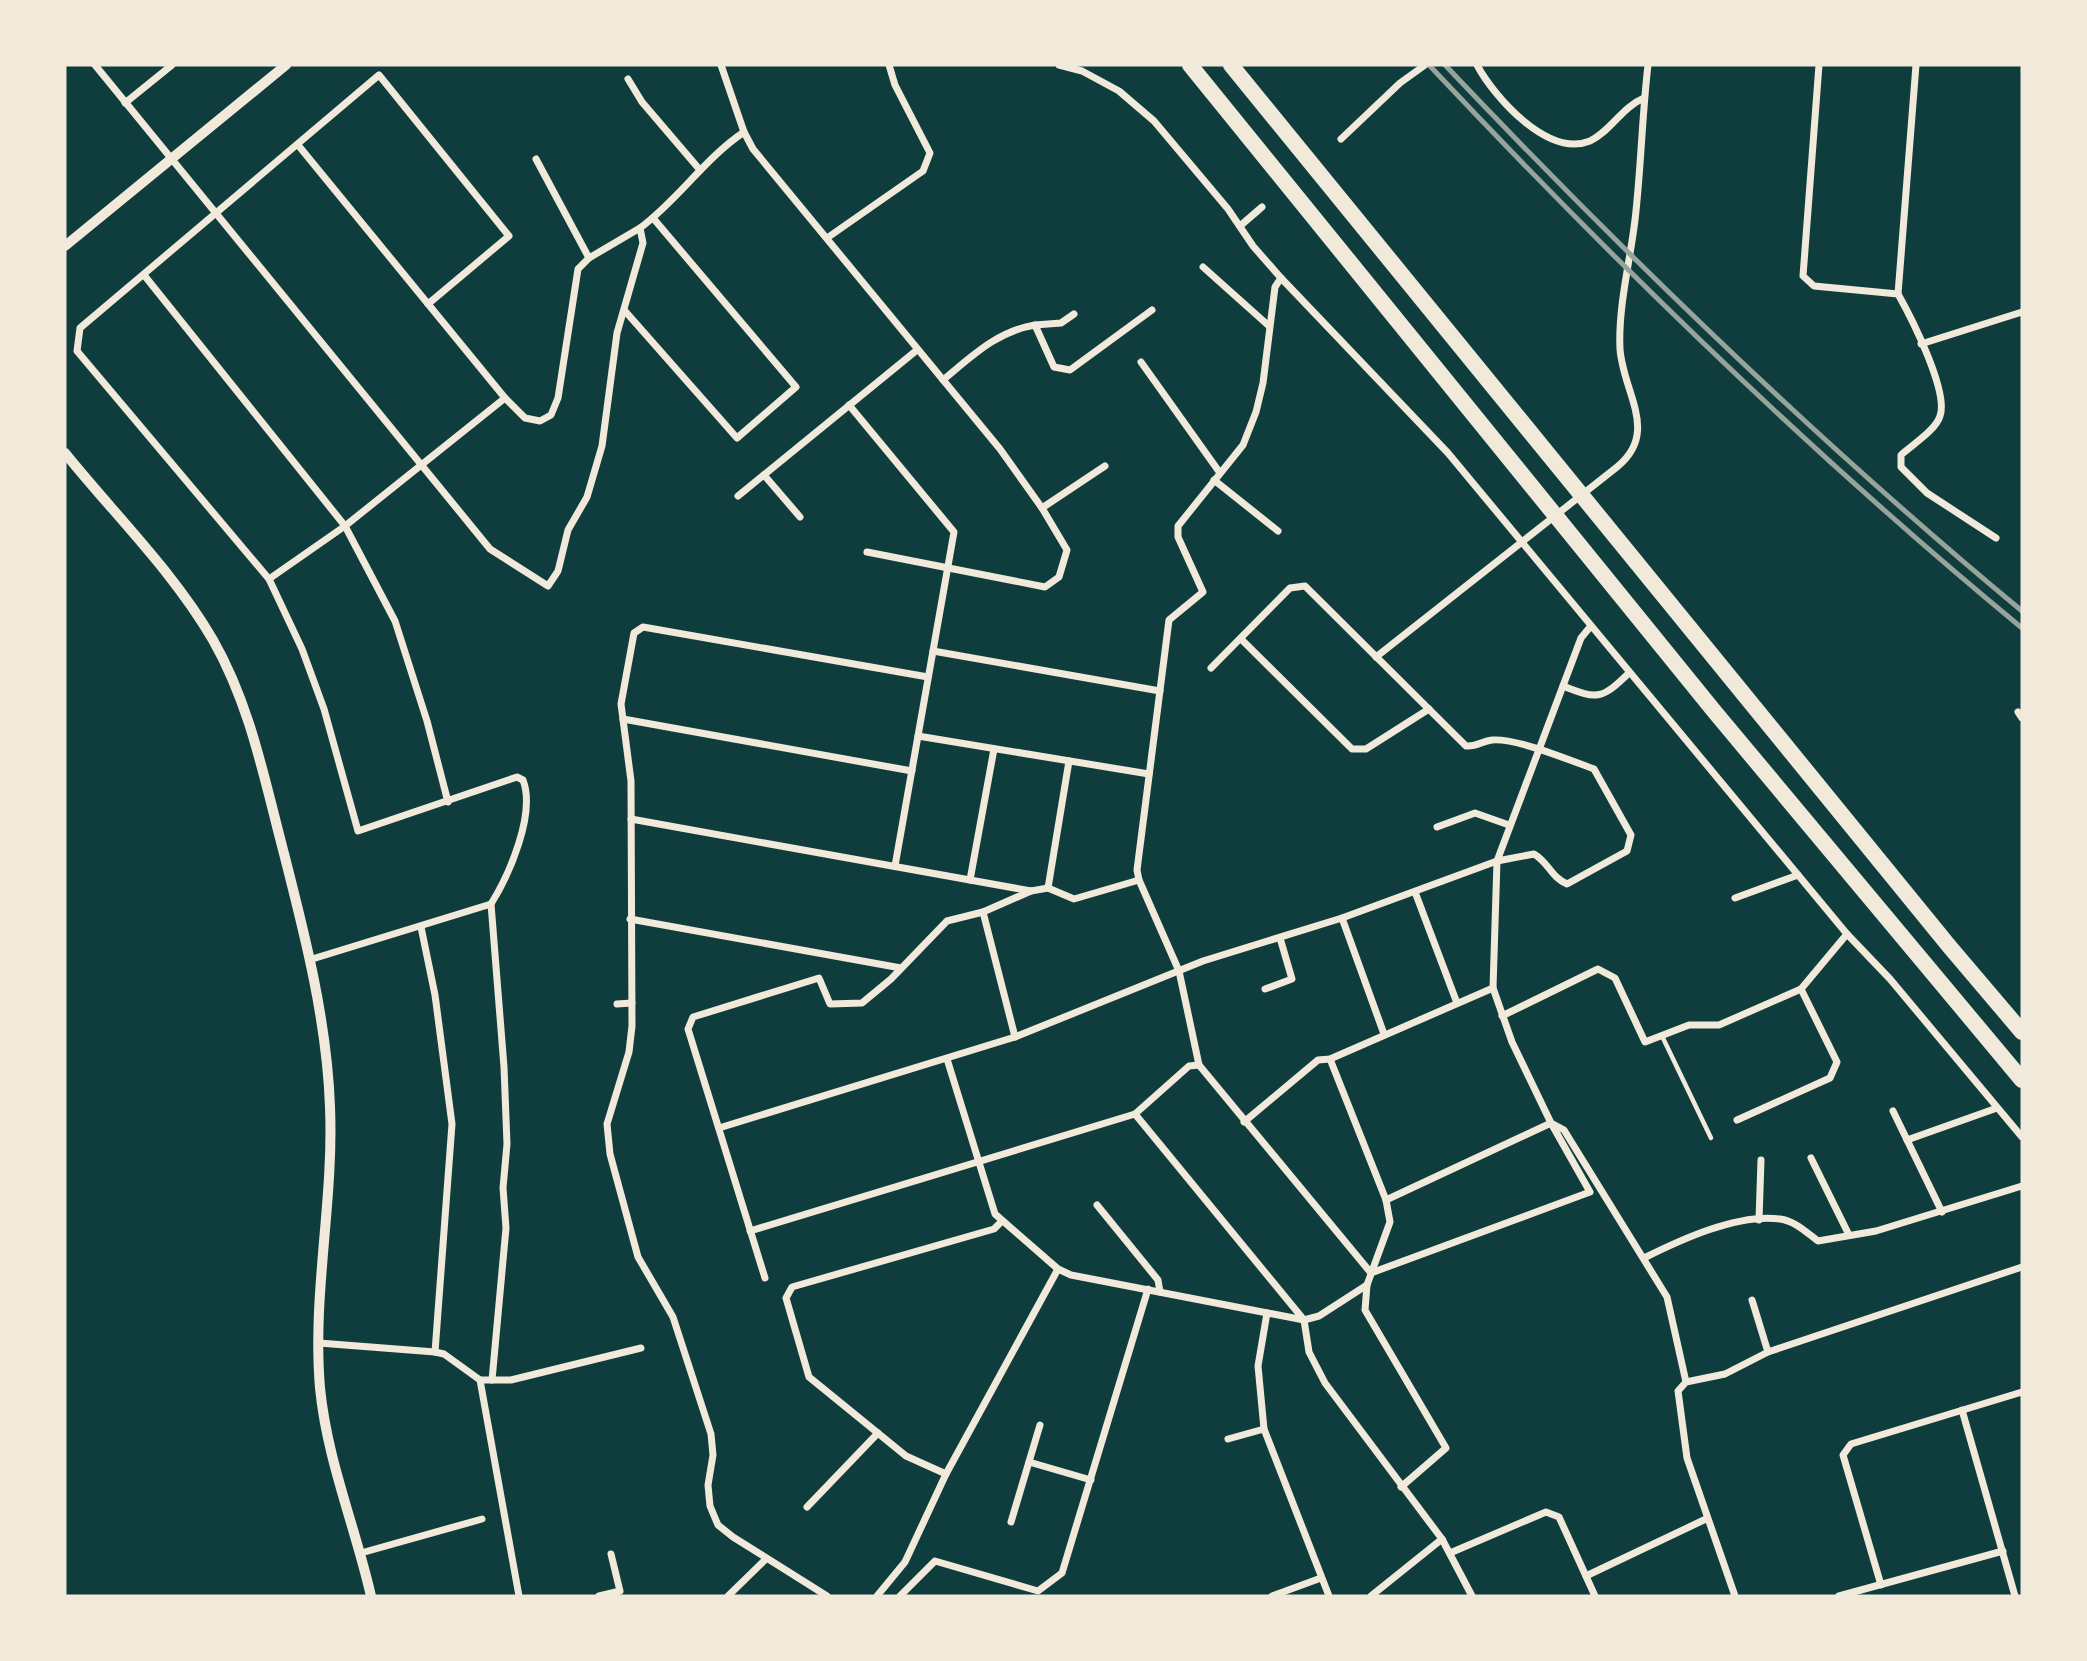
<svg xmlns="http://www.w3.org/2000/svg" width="2087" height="1661" viewBox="0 0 2087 1661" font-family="Karla,sans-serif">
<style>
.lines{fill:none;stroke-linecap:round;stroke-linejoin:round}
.service{stroke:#f1e9da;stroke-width:4.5}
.minor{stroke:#f1e9da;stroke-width:7}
.tertiary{stroke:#f1e9da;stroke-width:10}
.motorway{stroke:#f1e9da;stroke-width:16}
.rail{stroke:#97a49c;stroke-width:5}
</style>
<rect width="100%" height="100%" fill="#0f3d3e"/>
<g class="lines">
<polyline class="service" points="1662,1036 1711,1138"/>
<g class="minor">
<path d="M95,65L490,549L548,586L558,571L568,530L587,497L602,446L617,333L643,243L640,228C678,200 704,159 744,132"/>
<polyline points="721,65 744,132 753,149 1000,449 1042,508 1067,550 1059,577 1045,587 867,552"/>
<polyline points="1059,65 1082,71 1119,91 1154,121 1228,209 1253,246 1281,278 1448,453 1847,934 1890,979 2022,1137"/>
<path d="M1477,65C1494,97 1548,158 1590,141C1610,132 1622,107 1644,98"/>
<polyline points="1819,65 1803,276 1814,286 1898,294"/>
<path d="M1916,65L1898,294C1911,317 1949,392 1940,416C1936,430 1912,445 1901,455V467L1927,493L1996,538"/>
<polyline points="628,79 642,102 700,170"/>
<polyline points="125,103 172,65"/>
<polyline points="1341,139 1400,83 1425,65"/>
<polyline points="298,145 505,398 525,418 540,421 551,415 558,398 578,269 589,258 640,228"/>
<polyline points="536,159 589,258"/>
<polyline points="1240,226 1262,207"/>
<polyline points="827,238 923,171 930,153 895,85 889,65"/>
<polyline points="1203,267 1269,326"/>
<polyline points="144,275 345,526 395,621 427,721 448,802"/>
<polyline points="1281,278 1275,287 1263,383 1256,412 1243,445 1178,526 1178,537 1203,592 1169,620 1137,870 1139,880 1179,971 1199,1065 1371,1273 1590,1192 1551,1123 1386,1200"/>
<path d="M428,304L509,236L379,75L80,328L77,351L269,579L302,649L324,709L358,831L517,777L523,780C536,814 509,875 491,904"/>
<polyline points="625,311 737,438 796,387 653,218"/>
<polyline points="1035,325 1061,323 1074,314"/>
<polyline points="1921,344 2022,312"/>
<polyline points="1141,362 1220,473"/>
<path d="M943,380C971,357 997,331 1035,325L1054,367L1070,370L1152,310"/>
<polyline points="849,405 954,532 895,866"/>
<polyline points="764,475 800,517"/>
<polyline points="1214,480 1278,531"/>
<polyline points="738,496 917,350"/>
<polyline points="1042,508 1105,466"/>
<polyline points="269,579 345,526 505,398"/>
<polyline points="1590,627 1581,638 1497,861 1493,988 1512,1042 1551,1123 1564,1130 1667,1297 1686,1382"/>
<polyline points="1241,639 1352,749 1366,749 1429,709"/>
<polyline points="933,651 1160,691"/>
<path d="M1376,657L1617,467C1660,432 1623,393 1620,349C1618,307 1630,262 1635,220C1641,169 1642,116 1648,65"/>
<path d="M1563,686C1598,700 1602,699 1629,673"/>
<polyline points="2018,712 2022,718"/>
<polyline points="623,719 912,771"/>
<polyline points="918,736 1149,774"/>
<polyline points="631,819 1031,891 1048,888 1074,899 1139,880"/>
<polyline points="1437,827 1475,813 1509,825"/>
<polyline points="970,880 994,749"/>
<polyline points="1048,888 1069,761"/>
<polyline points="1415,892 1457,1003"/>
<polyline points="1735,898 1798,875"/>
<polyline points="983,912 1015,1037"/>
<polyline points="1342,918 1384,1034"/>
<polyline points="630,919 901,968"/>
<polyline points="421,927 435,995 452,1124 435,1352"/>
<polyline points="309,960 491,904 504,1067 507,1144 503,1188 506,1228 492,1380"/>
<polyline points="1265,989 1292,979 1280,938"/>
<polyline points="617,1004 632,1003"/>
<polyline points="1502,1016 1598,969 1615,978 1645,1042 1689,1025 1719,1025 1801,989 1847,934"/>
<polyline points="947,1059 995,1214 1058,1269 1071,1275 1304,1320 1319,1316 1367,1285 1390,1222 1386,1200 1330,1059"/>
<polyline points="1893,1111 1942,1212"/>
<polyline points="1135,1114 1304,1320 1309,1352 1325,1383 1442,1539 1472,1596"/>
<polyline points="1737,1120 1830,1078 1837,1062 1801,989"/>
<polyline points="1244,1122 1318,1060 1330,1059 1493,988"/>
<path d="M719,1128L1015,1037L1203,961L1342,918L1497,861L1534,854C1549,863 1551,877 1567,884L1627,851L1631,835L1594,769C1569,760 1517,738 1492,740C1482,741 1477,747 1466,746L1305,586L1290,588L1211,668"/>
<polyline points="1907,1140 1997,1108"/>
<polyline points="1811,1158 1849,1235"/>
<polyline points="1097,1205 1158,1280 1160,1292"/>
<polyline points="1759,1220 1761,1160"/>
<polyline points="750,1231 1135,1114 1189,1066 1199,1065"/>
<path d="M1644,1258C1680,1240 1738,1213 1780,1219C1795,1221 1806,1232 1818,1241L1876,1231L2022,1186"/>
<polyline points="765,1278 688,1029 693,1017 819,978 830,1004 862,1003 891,979 947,921 983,912 1031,891"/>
<polyline points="1367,1285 1365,1310 1446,1448 1401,1487"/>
<polyline points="1752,1300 1768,1352"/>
<polyline points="1267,1313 1258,1366 1264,1429 1329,1596"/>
<polyline points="319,1343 435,1352 444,1354 480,1380 519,1596"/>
<polyline points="480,1380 511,1380 641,1348"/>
<polyline points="1962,1410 2015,1596"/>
<polyline points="1228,1439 1264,1429"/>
<polyline points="1029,1462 1091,1480"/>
<polyline points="946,1474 906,1456 809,1377 786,1298 792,1287 994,1229 1002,1221"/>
<polyline points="807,1507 878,1433"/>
<polyline points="1011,1522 1040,1425"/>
<polyline points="361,1553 482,1519"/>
<polyline points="1450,1553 1546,1512 1559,1517 1595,1596"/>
<polyline points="1586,1576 1706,1519"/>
<polyline points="1881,1585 1843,1455 1851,1444 2022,1392"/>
<polyline points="599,1596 620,1591 611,1554"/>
<polyline points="728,1596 766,1559"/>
<polyline points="827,1596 733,1537 718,1525 710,1506 708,1485 713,1455 711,1434 673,1317 638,1257 610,1154 607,1124 629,1052 632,1026 631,781 621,704 634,633 643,627 928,677"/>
<polyline points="877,1596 905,1562 946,1474 1058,1269"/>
<polyline points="900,1596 935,1561 1038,1591 1062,1573 1148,1289"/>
<polyline points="1272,1596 1321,1578"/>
<polyline points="1371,1596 1442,1539"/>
<polyline points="1735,1596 1687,1458 1678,1391 1686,1382 1725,1374 1768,1352 2022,1267"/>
<polyline points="1839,1596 2003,1551"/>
</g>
<g class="tertiary">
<polyline points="65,246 286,65"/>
<path d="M65,453C114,514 173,571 213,640C249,703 263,773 281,842C303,928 327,1018 330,1107C334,1201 312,1294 320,1388C327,1460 355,1526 371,1596"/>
</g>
<g class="motorway">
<polyline points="1190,65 1714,711 2022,1080"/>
<polyline points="1231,65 1949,946 2022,1032"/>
</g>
<g class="rail">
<path d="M1429,65C1615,263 1812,455 2022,628"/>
<path d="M1445,65C1627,257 1818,442 2022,611"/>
</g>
</g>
<rect width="2087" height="1661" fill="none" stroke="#f1e9da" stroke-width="133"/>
</svg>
